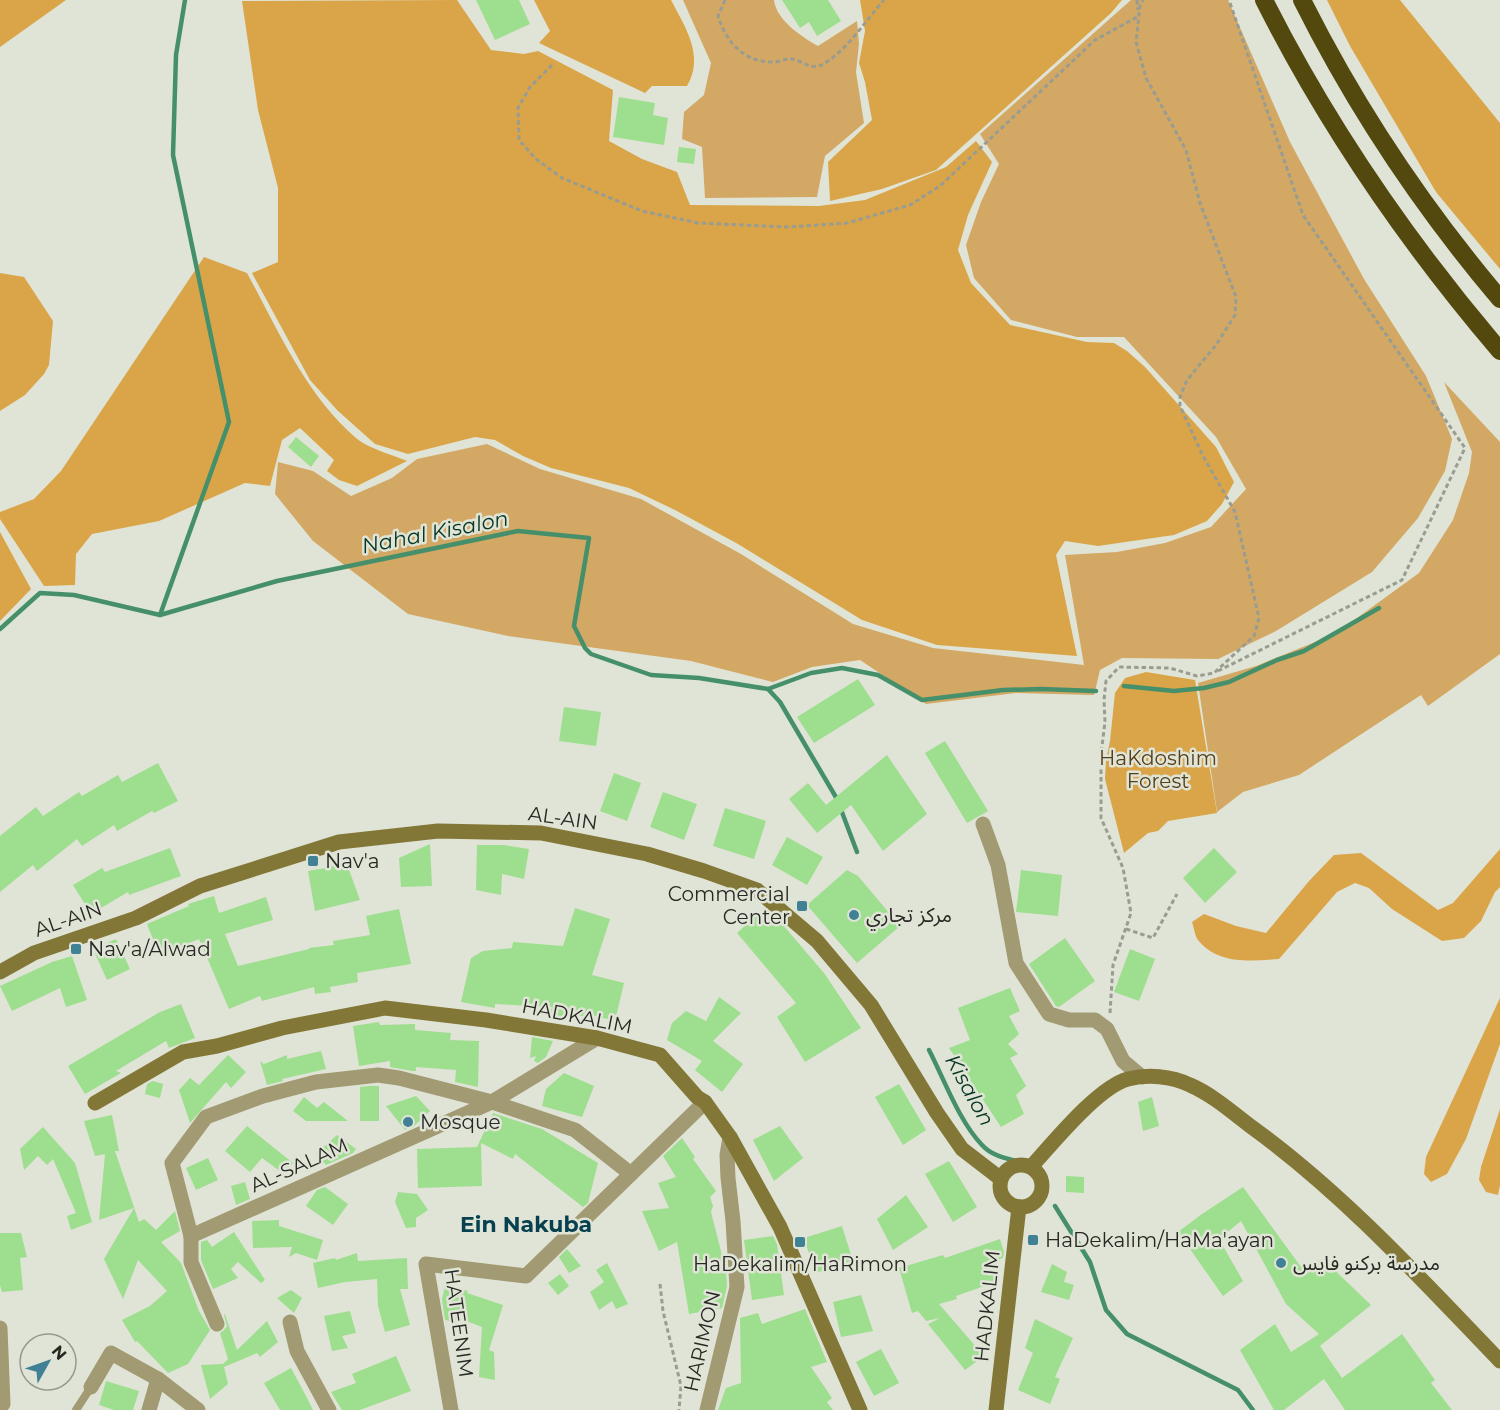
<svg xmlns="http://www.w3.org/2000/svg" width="1500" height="1410" viewBox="0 0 1500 1410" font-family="Montserrat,'Noto Sans Arabic',sans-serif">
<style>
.green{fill:#d2a864}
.forest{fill:#daa548}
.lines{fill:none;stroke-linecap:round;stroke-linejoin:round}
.stream{stroke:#45906b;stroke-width:4.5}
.building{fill:#9ede8f}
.path{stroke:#999c91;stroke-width:3;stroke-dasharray:4.5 3;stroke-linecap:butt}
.lane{stroke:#a19a72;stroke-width:8}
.street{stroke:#a19a72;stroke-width:15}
.secondary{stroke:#837737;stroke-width:15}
.highway{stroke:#53490f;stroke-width:18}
.poi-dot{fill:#418195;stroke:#e0e4d6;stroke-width:2}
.labels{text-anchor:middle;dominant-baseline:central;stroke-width:5;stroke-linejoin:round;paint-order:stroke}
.park-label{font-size:20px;fill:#553e18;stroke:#e0e4d6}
.street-label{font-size:20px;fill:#272823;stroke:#e0e4d6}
.poi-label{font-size:20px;fill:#272823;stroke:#e0e4d6;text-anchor:start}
.water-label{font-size:21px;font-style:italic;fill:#073723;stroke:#e0e4d6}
.quarter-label{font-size:22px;font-weight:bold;fill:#074150;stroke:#e0e4d6}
</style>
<rect width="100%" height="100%" fill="#e0e4d6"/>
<g class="green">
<path d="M683,0H774C776,20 802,37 818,46L857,21L859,44L856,72L864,123L825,156L817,197L705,198L702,147L682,139L684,112L704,95L711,63Z"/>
<polygon points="1131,0 1228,0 1290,142 1364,279 1426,376 1452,439 1445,471 1418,518 1372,572 1276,631 1218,659 1122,658 1100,670 1094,695 1016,693 926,704 860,660 812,667 773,682 691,661 508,636 408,614 313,541 275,494 278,462 313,471 351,496 392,478 417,459 487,444 540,469 641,499 741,554 853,624 933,648 1084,665 1065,555 1117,552 1165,543 1211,527 1246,489 1216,437 1124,337 1077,337 1011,320 974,278 966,245 981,202 999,164 980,134"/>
<polygon points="1444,382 1500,442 1500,654 1428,706 1421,695 1299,775 1243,792 1217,812 1198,683 1256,666 1335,634 1419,573 1453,520 1469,473 1472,452"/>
</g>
<g class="forest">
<polygon points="0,0 66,0 0,47"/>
<polygon points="457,0 491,50 524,54 538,51 613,90 609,141 642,159 677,172 690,205 819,206 865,200 946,167 976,141 992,162 968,215 958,250 971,283 1010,325 1087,342 1114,343 1127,351 1145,367 1216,447 1234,482 1222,504 1207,521 1174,535 1098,546 1065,541 1056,555 1077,656 937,645 862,620 738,544 675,510 629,488 551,468 523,456 495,440 475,437 408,454 375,444 337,410 310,380 252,273 278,262 278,188 258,110 242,1"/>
<path d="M534,0H671C685,27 705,56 687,86H652L645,93L539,43L550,31Z"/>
<polygon points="860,0 1122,0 1111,13 936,170 882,189 830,201 828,162 872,120 865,82 859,63 865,31"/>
<polygon points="1327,0 1400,0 1500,123 1500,269 1436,192 1350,46"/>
<path d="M204,257L247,273C278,330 306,395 356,438C367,448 393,455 407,461L357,486L339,480L327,471L334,460L300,428L282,440L270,486L245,483L159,521L92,534L76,554L75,585L44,586L0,519V512L34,499L61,471Z"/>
<polygon points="0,273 24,277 53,321 49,365 44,374 25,395 0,411"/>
<polygon points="0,532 31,589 0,621"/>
<polygon points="1146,672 1195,680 1217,813 1168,821 1158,831 1148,833 1124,853 1105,779 1106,760 1110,741 1115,693 1125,678"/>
<path d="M1500,849V887L1495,892L1481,921L1464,938L1442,941L1392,909L1369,888L1355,883L1337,892L1279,959C1251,961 1218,965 1198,940C1195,936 1194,928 1192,922L1204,914L1236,926L1266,933L1309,881L1334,855L1361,853L1438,910L1453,903Z"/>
<polygon points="1500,998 1500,1044 1466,1139 1447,1174 1431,1182 1424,1174 1426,1157"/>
<polygon points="1500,1109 1500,1185 1498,1195 1486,1192 1479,1180 1481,1167"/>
</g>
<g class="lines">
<g class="stream">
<polyline points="160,615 229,422 173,155 176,55 185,0"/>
<polyline points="0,629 40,593 74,595 160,615 277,581 518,531 589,538 574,626 585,648 591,654 651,675 699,678 768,689 780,702 837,799 857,852"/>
<polyline points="1124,686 1174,691 1204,688 1229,682 1277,660 1304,651 1379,608"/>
<polyline points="768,689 811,673 842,668 878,675 922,700 1003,690 1041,689 1096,691"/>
<path d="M929,1050C944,1079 959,1121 982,1145C991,1155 1004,1158 1016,1161"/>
<polyline points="1055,1206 1090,1262 1106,1310 1127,1334 1238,1390 1253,1410"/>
</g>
</g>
<g class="building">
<polygon points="476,0 519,0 530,24 495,40"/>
<polygon points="782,0 828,0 841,21 817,36 809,22 800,28"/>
<polygon points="619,97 655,103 653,115 668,118 664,145 613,137"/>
<polygon points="679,147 696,149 694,164 677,162"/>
<polygon points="296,437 319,456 311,467 288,447"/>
<polygon points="858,679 875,705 814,743 797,717"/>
<polygon points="564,707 601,712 596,746 559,741"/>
<polygon points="945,741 988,811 967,823 925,753"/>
<polygon points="887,755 927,814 883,851 851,805 817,833 789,799 808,783 826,805"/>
<polygon points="158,763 178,801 154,813 152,811 117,831 114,825 82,846 77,839 37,871 33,865 0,892 0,836 36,807 43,816 79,792 82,796 118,775 122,782"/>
<polygon points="614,773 641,783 627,821 600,811"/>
<polygon points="663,792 697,804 684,840 650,827"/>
<polygon points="725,808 766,821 754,859 713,846"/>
<polygon points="787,837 823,857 807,885 772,865"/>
<polygon points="430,844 432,886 401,887 399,858"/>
<polygon points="477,845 504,845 529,849 524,879 502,874 501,895 476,890"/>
<polygon points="170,848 181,876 129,895 128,892 91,914 73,885 102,868 105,872"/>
<polygon points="1214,848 1237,872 1205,903 1183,878"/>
<polygon points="344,856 360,900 315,911 308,871 331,867"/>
<polygon points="847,870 858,876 900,926 857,963 807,905"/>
<polygon points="1021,870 1062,875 1058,916 1016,912"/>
<polygon points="214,896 219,913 266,897 273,920 225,934 238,966 309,949 309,948 334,945 333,941 370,935 366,916 399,909 411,964 357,973 358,982 330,987 331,992 315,994 314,987 262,1001 260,996 229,1009 199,939 159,955 147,924 189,906 188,904"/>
<polygon points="575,908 610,919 592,975 624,983 615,1021 584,1013 584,1016 563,1015 560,1022 548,1020 552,1007 495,1004 495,1008 461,1002 471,958 483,951 512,948 513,942 563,946"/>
<polygon points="764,909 783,925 824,973 861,1028 805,1062 777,1017 796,1003 737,933"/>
<polygon points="1065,938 1095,981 1059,1007 1056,1006 1029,964"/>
<polygon points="116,939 130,969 107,980 93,949"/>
<polygon points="1130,949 1155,959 1139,1001 1114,992"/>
<polygon points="72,956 87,1000 66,1007 60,988 12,1011 0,986 52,962"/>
<polygon points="1010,988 1020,1011 1009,1016 1019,1034 1008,1044 1018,1054 1010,1058 1026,1086 1016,1095 1024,1114 1001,1127 949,1048 970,1040 958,1008"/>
<polygon points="719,997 741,1013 713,1041 743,1064 722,1092 695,1070 702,1061 667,1040 672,1023 686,1011 706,1021"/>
<polygon points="181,1004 195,1038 169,1048 166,1041 116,1071 121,1073 85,1094 68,1066 160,1012"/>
<polygon points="379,1022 380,1025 415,1024 415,1030 451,1033 450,1040 479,1041 478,1087 455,1082 456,1070 416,1067 416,1071 412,1071 390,1067 390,1061 359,1066 353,1026"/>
<polygon points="532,1037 553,1041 546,1057 538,1063 534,1061 536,1056 530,1058"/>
<polygon points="321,1051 326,1069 282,1079 283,1081 267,1085 260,1061 264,1064 287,1055 287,1059"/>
<polygon points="228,1055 246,1072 231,1088 226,1082 190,1123 179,1090 190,1078 199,1085"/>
<polygon points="564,1073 594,1086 582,1117 542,1106 546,1089"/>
<polygon points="153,1081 163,1084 160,1098 145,1094 147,1084"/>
<polygon points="899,1084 926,1130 903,1145 875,1097"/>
<polygon points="369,1086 379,1086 379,1121 360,1121 360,1087"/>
<polygon points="416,1096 430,1111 413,1127 405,1130 386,1106"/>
<polygon points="304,1097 317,1108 324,1102 348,1121 306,1121 293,1111"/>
<polygon points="1152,1097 1159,1126 1143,1131 1138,1102"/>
<polygon points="493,1113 542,1129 598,1163 588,1203 583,1207 515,1154 513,1159 481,1143 482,1186 418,1188 417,1149 477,1147"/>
<polygon points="112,1115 119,1151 115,1151 139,1222 144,1219 156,1230 175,1211 180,1231 161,1242 181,1263 199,1311 210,1330 188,1364 168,1373 137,1341 135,1342 122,1320 150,1306 167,1291 138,1260 123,1299 104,1259 134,1208 99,1220 105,1154 95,1156 84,1121"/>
<polygon points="247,1126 293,1163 284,1174 262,1158 250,1172 225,1151"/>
<polygon points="780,1126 803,1158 774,1181 753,1140"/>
<polygon points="43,1127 75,1163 92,1222 71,1230 67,1216 76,1213 53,1159 47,1165 38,1156 24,1170 20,1149"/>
<polygon points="337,1135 356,1149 353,1153 326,1165 316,1154"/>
<polygon points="682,1138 695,1157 693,1159 716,1191 710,1197 713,1206 711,1212 726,1271 727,1286 722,1308 689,1314 677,1242 659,1251 642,1211 669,1208 658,1183 676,1177 663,1156"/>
<polygon points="208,1158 218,1180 196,1190 186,1168"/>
<polygon points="949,1161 977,1207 953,1222 925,1174"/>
<polygon points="1066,1176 1084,1177 1084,1193 1066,1192"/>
<polygon points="245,1182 250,1199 236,1205 231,1186"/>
<polygon points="325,1187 348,1204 333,1225 306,1206 317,1190"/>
<polygon points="1243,1187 1301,1267 1323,1259 1371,1305 1320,1346 1342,1378 1402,1334 1435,1380 1431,1383 1452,1410 1345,1410 1324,1379 1284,1410 1274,1410 1240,1350 1275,1324 1291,1352 1319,1334 1286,1304 1241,1221 1219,1239 1243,1281 1223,1296 1178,1232 1202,1214"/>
<polygon points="398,1192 417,1194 428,1210 416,1218 416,1227 406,1228 395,1202"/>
<polygon points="906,1195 928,1227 893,1250 877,1219"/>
<polygon points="279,1220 279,1226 323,1240 317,1260 296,1253 289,1257 292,1247 253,1248 252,1221"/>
<polygon points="842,1226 853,1261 815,1273 804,1238"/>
<polygon points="234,1232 265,1280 261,1283 238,1262 231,1269 238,1278 213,1289 201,1260 201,1242 207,1240 212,1247"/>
<polygon points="0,1233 21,1233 27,1257 20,1258 23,1290 2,1292 0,1285"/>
<polygon points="773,1236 777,1244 784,1295 752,1300 744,1240"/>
<polygon points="1000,1239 1004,1252 1003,1258 992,1262 999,1281 956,1296 957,1299 939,1304 984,1356 965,1370 928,1324 940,1318 926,1321 918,1311 912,1313 899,1268 943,1255 945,1258"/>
<polygon points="567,1249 581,1266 569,1273 559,1257"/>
<polygon points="357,1253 358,1261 407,1258 408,1289 400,1289 410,1325 385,1332 378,1306 377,1279 345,1282 318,1288 313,1263 335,1258 336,1260"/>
<polygon points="607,1263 628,1304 616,1309 612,1301 599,1310 590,1292 604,1282 596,1270"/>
<polygon points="1052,1264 1067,1272 1064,1282 1074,1285 1069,1300 1041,1292"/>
<polygon points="560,1274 569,1286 558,1295 548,1283"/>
<polygon points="445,1286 468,1291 467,1293 503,1305 489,1350 494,1352 495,1380 479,1377 482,1327 461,1319 460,1323 445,1320 442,1299"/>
<polygon points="291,1290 302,1298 294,1313 277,1298"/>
<polygon points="861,1295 873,1331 841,1337 833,1302"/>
<polygon points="805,1309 827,1362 811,1367 832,1398 827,1402 833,1410 718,1410 726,1388 741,1383 740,1318 758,1313 762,1324"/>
<polygon points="350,1311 356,1333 342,1336 348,1348 332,1351 324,1316"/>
<polygon points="225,1314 237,1350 267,1321 278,1342 260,1357 257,1353 224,1367 228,1384 210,1399 201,1365 223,1364 228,1359 220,1333 224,1330 227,1326 224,1315"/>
<polygon points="1035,1319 1073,1338 1055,1377 1060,1379 1050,1404 1018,1390 1033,1353 1025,1348"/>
<polygon points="881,1349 899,1383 874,1396 856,1362"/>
<polygon points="396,1356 411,1391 360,1410 342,1410 331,1392 356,1383 352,1374"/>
<polygon points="291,1368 306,1396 313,1410 280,1410 264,1383"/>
<polygon points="106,1381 139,1391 133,1410 114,1410 99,1405"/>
</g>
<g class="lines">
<g class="path">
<path d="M725,0L718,16C726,42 744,63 774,62C780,62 786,58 792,59C801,60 809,69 819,66C842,57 867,19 884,0"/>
<polyline points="1137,0 1138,10"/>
<polyline points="552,65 530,87 518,108 519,140 536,159 562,178 642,211 698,223 787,227 847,223 910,205 940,186 1095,40 1139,16"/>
<polyline points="1218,671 1402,580 1465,448 1303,215 1229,0"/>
<polyline points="1126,929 1153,938 1177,894"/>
<polyline points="1110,1013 1113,965 1131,913 1123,868 1101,818 1101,754 1105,722 1104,700 1106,681 1119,667 1170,668 1197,676 1214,673 1254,636 1259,618 1235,512 1203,456 1180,406 1180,397 1187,380 1216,345 1235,315 1236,297 1200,203 1186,150 1146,78 1136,42 1140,6 1143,0"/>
<polyline points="660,1284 663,1311 681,1386 679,1410"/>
</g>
<polyline class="lane" points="76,1410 91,1387"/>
<g class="street">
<polyline points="983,824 998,865 1016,963 1049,1014 1069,1020 1095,1020 1107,1029 1123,1061 1142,1077"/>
<polyline points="597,1038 492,1102 191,1236 172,1163 206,1117 263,1096 297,1087 316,1082 378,1075 399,1078 492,1102 575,1130 631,1174"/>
<polyline points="191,1236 191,1262 217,1324"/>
<polyline points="290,1322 297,1351 329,1410"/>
<polyline points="0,1328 3,1404"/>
<polyline points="91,1387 111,1353 158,1379"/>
<polyline points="149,1410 158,1379 198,1410"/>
<polyline points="451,1410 426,1264 526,1276 705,1102"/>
<polyline points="707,1410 737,1287 733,1221 728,1178 727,1155 730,1137"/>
</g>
<g class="secondary">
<polyline points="0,972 34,953 136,918 200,886 339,842 438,831 541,833 647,854 704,871 757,890 817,941 871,1005 937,1113 962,1149 1001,1179"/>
<polyline points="95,1103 183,1052 217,1046 282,1028 385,1008 486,1020 597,1038 660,1055 697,1097 705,1102 730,1137 780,1227 860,1410"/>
<circle cx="1021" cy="1186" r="21"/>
<path d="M1031,1167C1053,1143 1098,1087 1128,1079C1148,1074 1171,1076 1190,1085C1213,1095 1233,1113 1253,1128C1345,1195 1421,1279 1500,1361"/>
<polyline points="996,1410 1019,1207"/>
</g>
<g class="highway">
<path d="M1264,0C1328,127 1408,243 1500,351"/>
<path d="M1302,0C1355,106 1423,208 1500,299"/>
</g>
</g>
<g class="poi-dot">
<rect x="307" y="855" width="12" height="12" rx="3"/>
<rect x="796" y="900" width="12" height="12" rx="3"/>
<circle cx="854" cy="915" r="6"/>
<rect x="70" y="943" width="12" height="12" rx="3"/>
<circle cx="408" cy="1122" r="6"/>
<rect x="1027" y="1234" width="12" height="12" rx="3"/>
<rect x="794" y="1236" width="12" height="12" rx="3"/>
<circle cx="1281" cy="1263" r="6"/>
</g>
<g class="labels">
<g class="park-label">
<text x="1158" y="758">HaKdoshim<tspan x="1158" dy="23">Forest</tspan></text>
</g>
<g class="street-label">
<text transform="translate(563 818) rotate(8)">AL-AIN</text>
<text transform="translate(68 919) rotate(-19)">AL-AIN</text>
<text transform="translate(577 1016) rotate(11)">HADKALIM</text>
<text transform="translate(299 1165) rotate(-24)">AL-SALAM</text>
<text transform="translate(987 1306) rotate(-84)">HADKALIM</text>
<text transform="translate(459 1323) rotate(82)">HATEENIM</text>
<text transform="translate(702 1341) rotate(-77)">HARIMON</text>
</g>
<g class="poi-label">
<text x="325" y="861">Nav'a</text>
<text x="790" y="894" text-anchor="end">Commercial<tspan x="790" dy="23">Center</tspan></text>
<text x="866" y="915">مركز تجاري</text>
<text x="88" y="949">Nav'a/Alwad</text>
<text x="420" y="1122">Mosque</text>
<text x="1045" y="1240">HaDekalim/HaMa'ayan</text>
<text x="1293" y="1263">مدرسة بركنو فايس</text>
<text x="800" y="1264" text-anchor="middle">HaDekalim/HaRimon</text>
</g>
<g class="water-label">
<text transform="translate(435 532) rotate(-11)">Nahal Kisalon</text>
<text transform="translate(970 1090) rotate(61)">Kisalon</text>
</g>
<g class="quarter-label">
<text x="526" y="1224">Ein Nakuba</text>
</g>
</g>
<g transform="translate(48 1362) rotate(50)"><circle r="28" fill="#e0e4d6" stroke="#96998e" stroke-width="1.5"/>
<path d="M0-4.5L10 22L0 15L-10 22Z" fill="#418195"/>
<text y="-9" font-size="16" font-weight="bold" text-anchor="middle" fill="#272823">N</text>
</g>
</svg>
